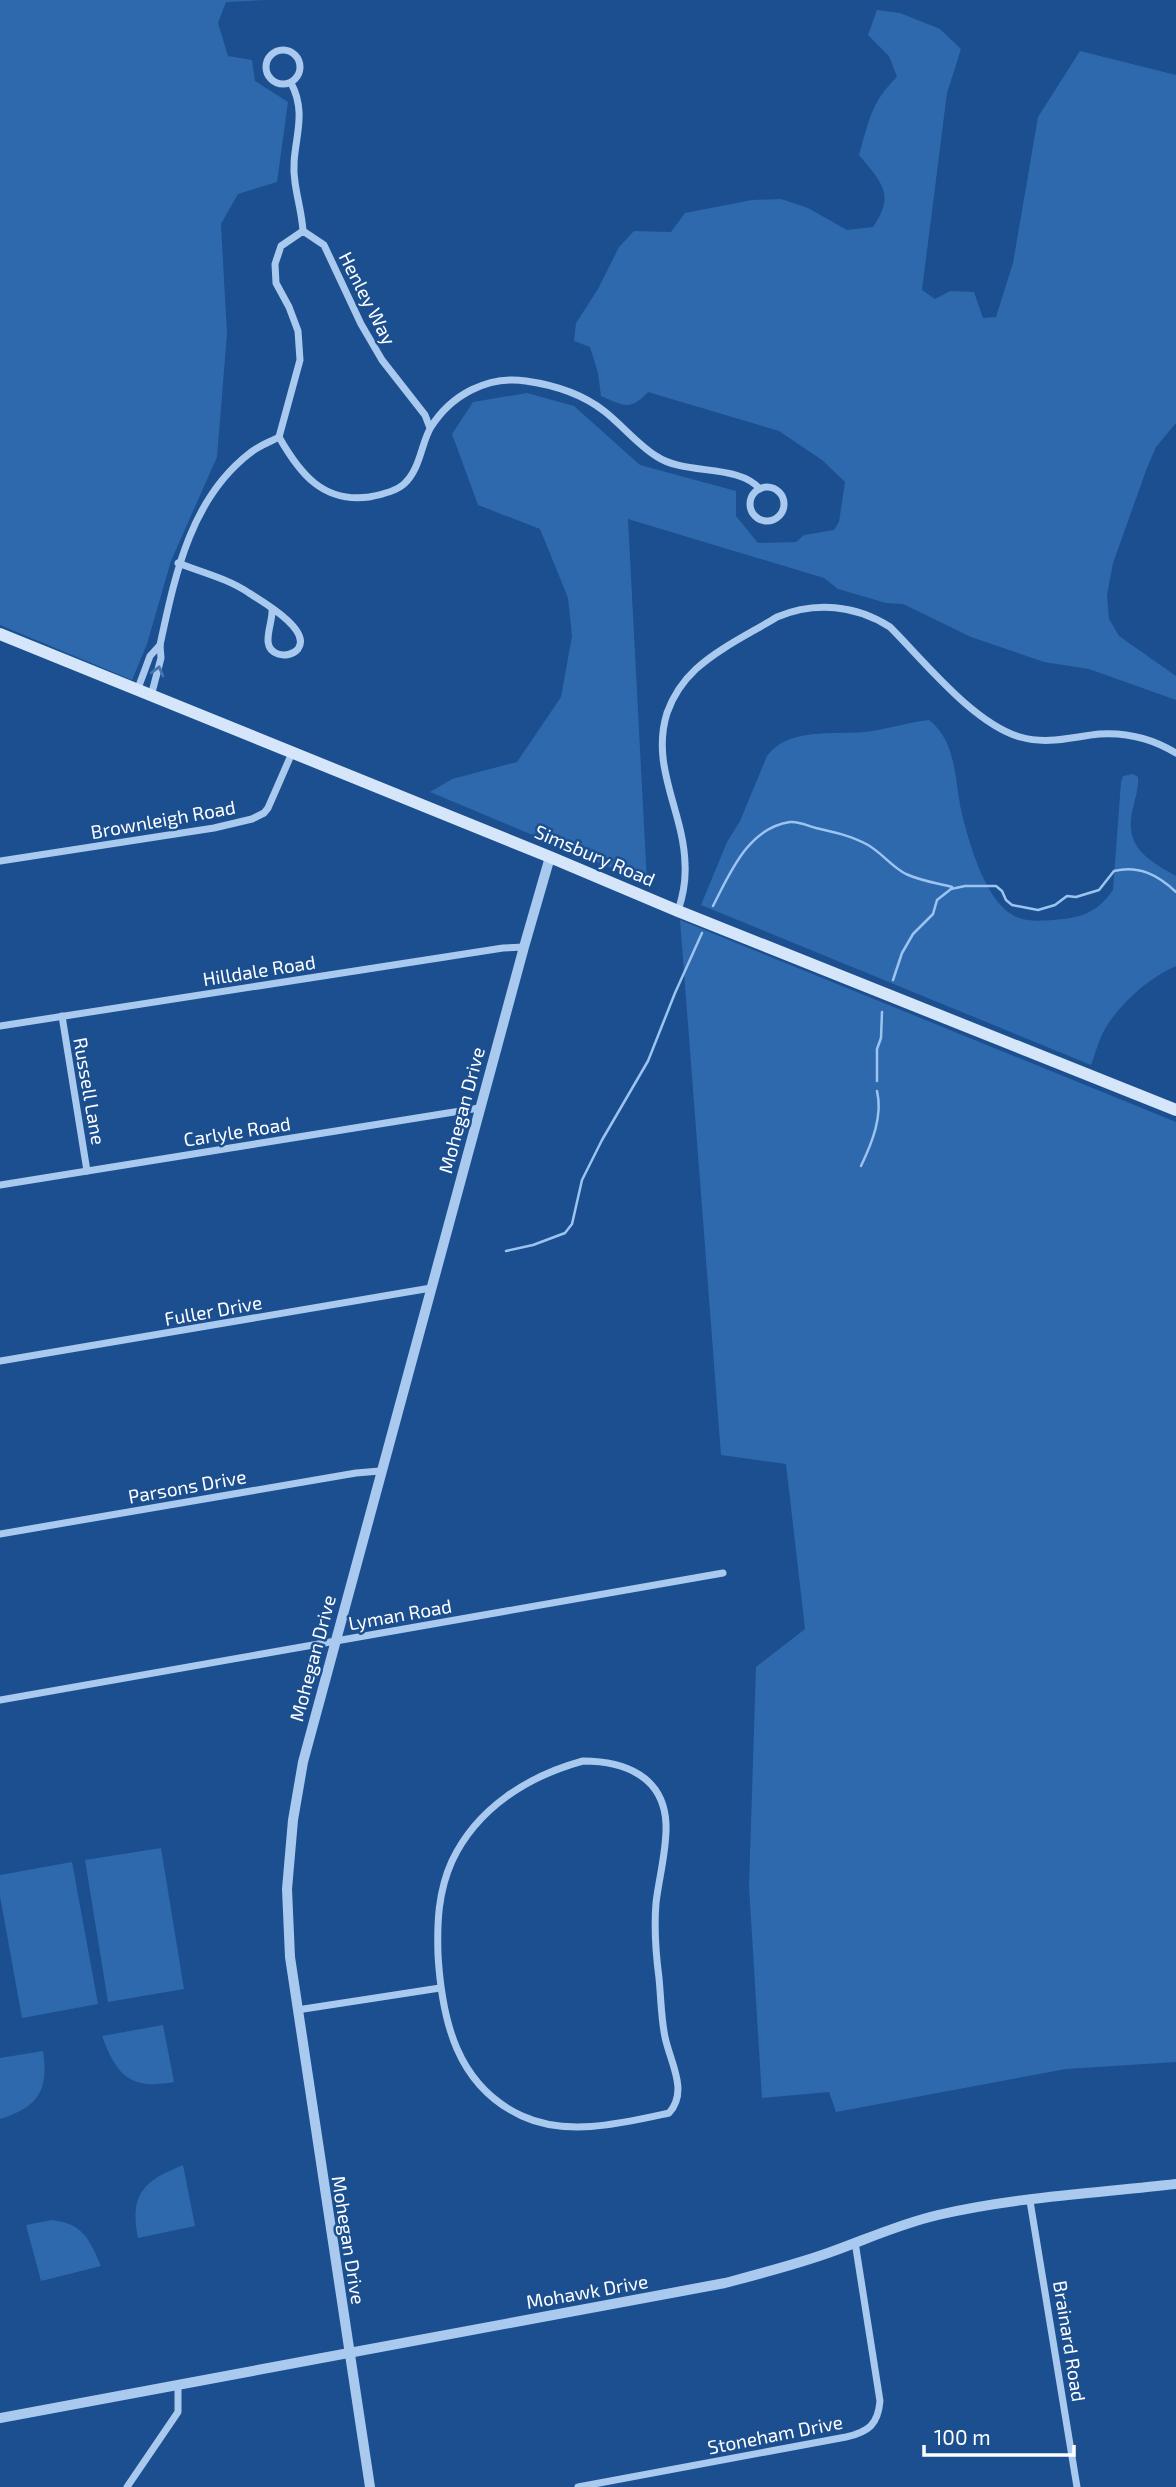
<svg xmlns="http://www.w3.org/2000/svg" width="1176" height="2487" viewBox="0 0 1176 2487" font-family="'Exo 2',sans-serif">
<style>
.green{fill:#2e69ad}
.lines{fill:none;stroke-linecap:round;stroke-linejoin:round}
.stream{stroke:#9cc4f0;stroke-width:2.5}
.minor{stroke:#a9c9ee;stroke-width:7}
.tertiary{stroke:#a9c9ee;stroke-width:10}
.secondary{stroke:#d6e6fa;stroke-width:12}
.oneway{stroke:#4674ac}
.labels{text-anchor:middle;dominant-baseline:central;stroke-width:5;stroke-linejoin:round;paint-order:stroke}
.street-label{font-size:19px;fill:#fff;stroke:#1b4f8f}
</style>
<rect width="100%" height="100%" fill="#1b4f8f"/>
<g class="green">
<polygon points="0,0 266,0 226,2 218,23 228,56 252,60 255,81 288,102 277,182 238,194 221,224 227,334 217,457 171,561 147,644 132,680 0,625"/>
<path d="M877,10L900,13L940,29L961,49L947,93L922,290L935,299L950,291L974,292L983,318L996,317L1013,263L1038,117L1080,51L1176,75V423L1156,447L1147,468L1113,563L1107,595L1109,619L1119,636L1176,676V700L1089,669L1044,662L971,637L903,604L886,603L838,589L824,578L628,519L647,883L430,792L452,779L517,762L561,697L572,636L568,598L540,529L478,505L452,434L473,402L527,393L574,406L640,465L736,491V516L758,543L796,542L804,535L834,530L839,522L845,482L822,460L779,431L648,392C630,412 623,405 601,396L598,373L590,347L574,341L576,323L598,289L619,247L634,231L671,232L685,213L752,200L781,199L808,208L847,230L873,227C896,194 881,182 859,155C869,121 871,102 897,77L889,56L868,35Z"/>
<path d="M929,720C958,743 954,781 962,814C969,843 985,898 1011,914C1023,922 1040,921 1053,920C1081,918 1097,913 1113,890L1121,782L1123,776L1133,774L1138,777C1139,793 1132,805 1131,820C1128,850 1153,863 1176,876V966C1149,978 1125,999 1108,1024C1100,1035 1096,1052 1091,1065L701,905L727,842L740,821L767,756C788,727 834,735 864,732C886,730 907,722 929,720Z"/>
<polygon points="680,920 1176,1122 1176,2062 1066,2069 836,2112 829,2092 762,2098 749,1887 756,1667 805,1629 786,1464 721,1455"/>
<polygon points="161,1848 184,1989 108,2002 85,1860"/>
<polygon points="72,1862 98,2004 22,2018 0,1896 0,1875"/>
<path d="M163,2025L174,2082C130,2090 117,2076 102,2036Z"/>
<path d="M43,2051C49,2091 38,2107 0,2119V2058Z"/>
<path d="M183,2165L195,2226L138,2238C129,2193 144,2181 183,2165Z"/>
<path d="M52,2220C84,2224 89,2239 101,2266L41,2281L26,2225Z"/>
</g>
<g class="lines">
<g class="stream">
<path d="M713,906C730,873 748,828 790,822C799,821 808,826 816,828C834,832 852,836 868,845C882,853 892,867 906,874C921,881 937,883 952,887"/>
<path d="M893,980L902,953L913,934L933,914L937,900L951,889L965,886H996L1002,891L1006,900L1012,905L1038,910L1055,905L1067,896L1076,897L1099,890L1114,871C1139,865 1158,875 1176,892"/>
<polyline points="877,1081 877,1049 881,1038 882,1012"/>
<path d="M861,1166C872,1143 883,1116 877,1091"/>
<polyline points="506,1251 533,1245 565,1233 572,1224 582,1180 602,1140 648,1061 675,993 702,933"/>
</g>
<g class="minor">
<circle cx="283" cy="67" r="17"/>
<path d="M291,83C310,118 289,147 295,182C297,198 302,214 303,231"/>
<path d="M430,428L425,415L382,360L361,324L324,245L303,231L281,246L275,264L276,283L289,307L298,331L300,360L279,437C300,474 323,503 369,497C380,495 395,492 404,484C421,468 421,443 431,427C451,395 488,375 526,381C554,385 581,393 604,411C622,425 637,444 656,456C685,476 737,463 760,489"/>
<circle cx="767" cy="504" r="17"/>
<path d="M178,563C201,572 229,579 249,593C263,602 312,630 298,649C293,655 284,656 278,654C259,648 273,624 272,610"/>
<polyline points="137,691 150,656 160,645"/>
<path d="M151,696L161,658L160,645C175,576 190,499 250,453C258,446 270,442 279,437"/>
<polyline points="0,861 214,828 252,819 264,813 268,808 292,753"/>
<path d="M678,911C683,896 686,881 685,864C684,812 650,767 667,713C673,696 683,681 696,669C719,648 751,633 777,617C815,601 856,605 890,627C925,662 973,723 1020,737C1048,745 1071,737 1099,734C1126,732 1153,739 1176,753"/>
<polyline points="62,1016 87,1171"/>
<polyline points="0,1026 503,948 524,947"/>
<polyline points="0,1185 479,1108"/>
<polyline points="0,1361 431,1288"/>
<polyline points="0,1534 356,1473 380,1471"/>
<polyline points="0,1700 723,1573"/>
<path d="M583,1761C624,1761 664,1776 666,1824C667,1850 659,1877 656,1903C654,1927 656,1955 659,1978C661,1998 661,2018 665,2037C670,2062 689,2091 669,2113C623,2123 567,2137 522,2116C457,2086 442,2021 438,1955C437,1923 438,1892 452,1861C477,1808 528,1776 583,1761Z"/>
<polyline points="297,2010 440,1988"/>
<polyline points="1030,2201 1077,2487"/>
<polyline points="127,2487 178,2412 178,2385"/>
<path d="M578,2487L846,2437C869,2432 878,2424 880,2401L855,2242"/>
</g>
<g class="tertiary">
<path d="M0,2418L725,2283C759,2274 794,2265 828,2253C865,2240 899,2224 938,2215C1016,2197 1097,2193 1176,2184"/>
<polyline points="370,2487 290,1957 287,1889 293,1820 303,1762 524,947 550,857"/>
</g>
<polyline class="secondary" points="0,634 550,857 678,911 1176,1110"/>
</g>
<defs><path id="oneway-chevron" d="M-2-3.5L2.5 0L-2 3.5" fill="none" stroke-width="1.6" stroke-linecap="round" stroke-linejoin="round" transform="scale(1.75)"/></defs>
<use class="oneway" href="#oneway-chevron" transform="translate(158 671) rotate(-75)"/>
<g class="labels">
<g class="street-label">
<text transform="translate(368 298) rotate(63)">Henley Way</text>
<text transform="translate(163 819) rotate(-10)">Brownleigh Road</text>
<text transform="translate(595 855) rotate(23)">Simsbury Road</text>
<text transform="translate(259 970) rotate(-9)">Hilldale Road</text>
<text transform="translate(90 1091) rotate(80)">Russell Lane</text>
<text transform="translate(461 1110) rotate(-75)">Mohegan Drive</text>
<text transform="translate(237 1131) rotate(-9)">Carlyle Road</text>
<text transform="translate(213 1310) rotate(-10)">Fuller Drive</text>
<text transform="translate(187 1486) rotate(-10)">Parsons Drive</text>
<text transform="translate(400 1614) rotate(-10)">Lyman Road</text>
<text transform="translate(312 1658) rotate(-75)">Mohegan Drive</text>
<text transform="translate(349 2240) rotate(81)">Mohegan Drive</text>
<text transform="translate(587 2291) rotate(-10)">Mohawk Drive</text>
<text transform="translate(1070 2341) rotate(81)">Brainard Road</text>
<text transform="translate(775 2434) rotate(-11)">Stoneham Drive</text>
</g>
</g>
<path d="M924 2445v10h150v-10" fill="none" stroke="#ffffff" stroke-width="3.5"/>
<text x="934" y="2445" font-size="21" fill="#ffffff" stroke="#1b4f8f" stroke-width="5" paint-order="stroke">100 m</text>
</svg>
